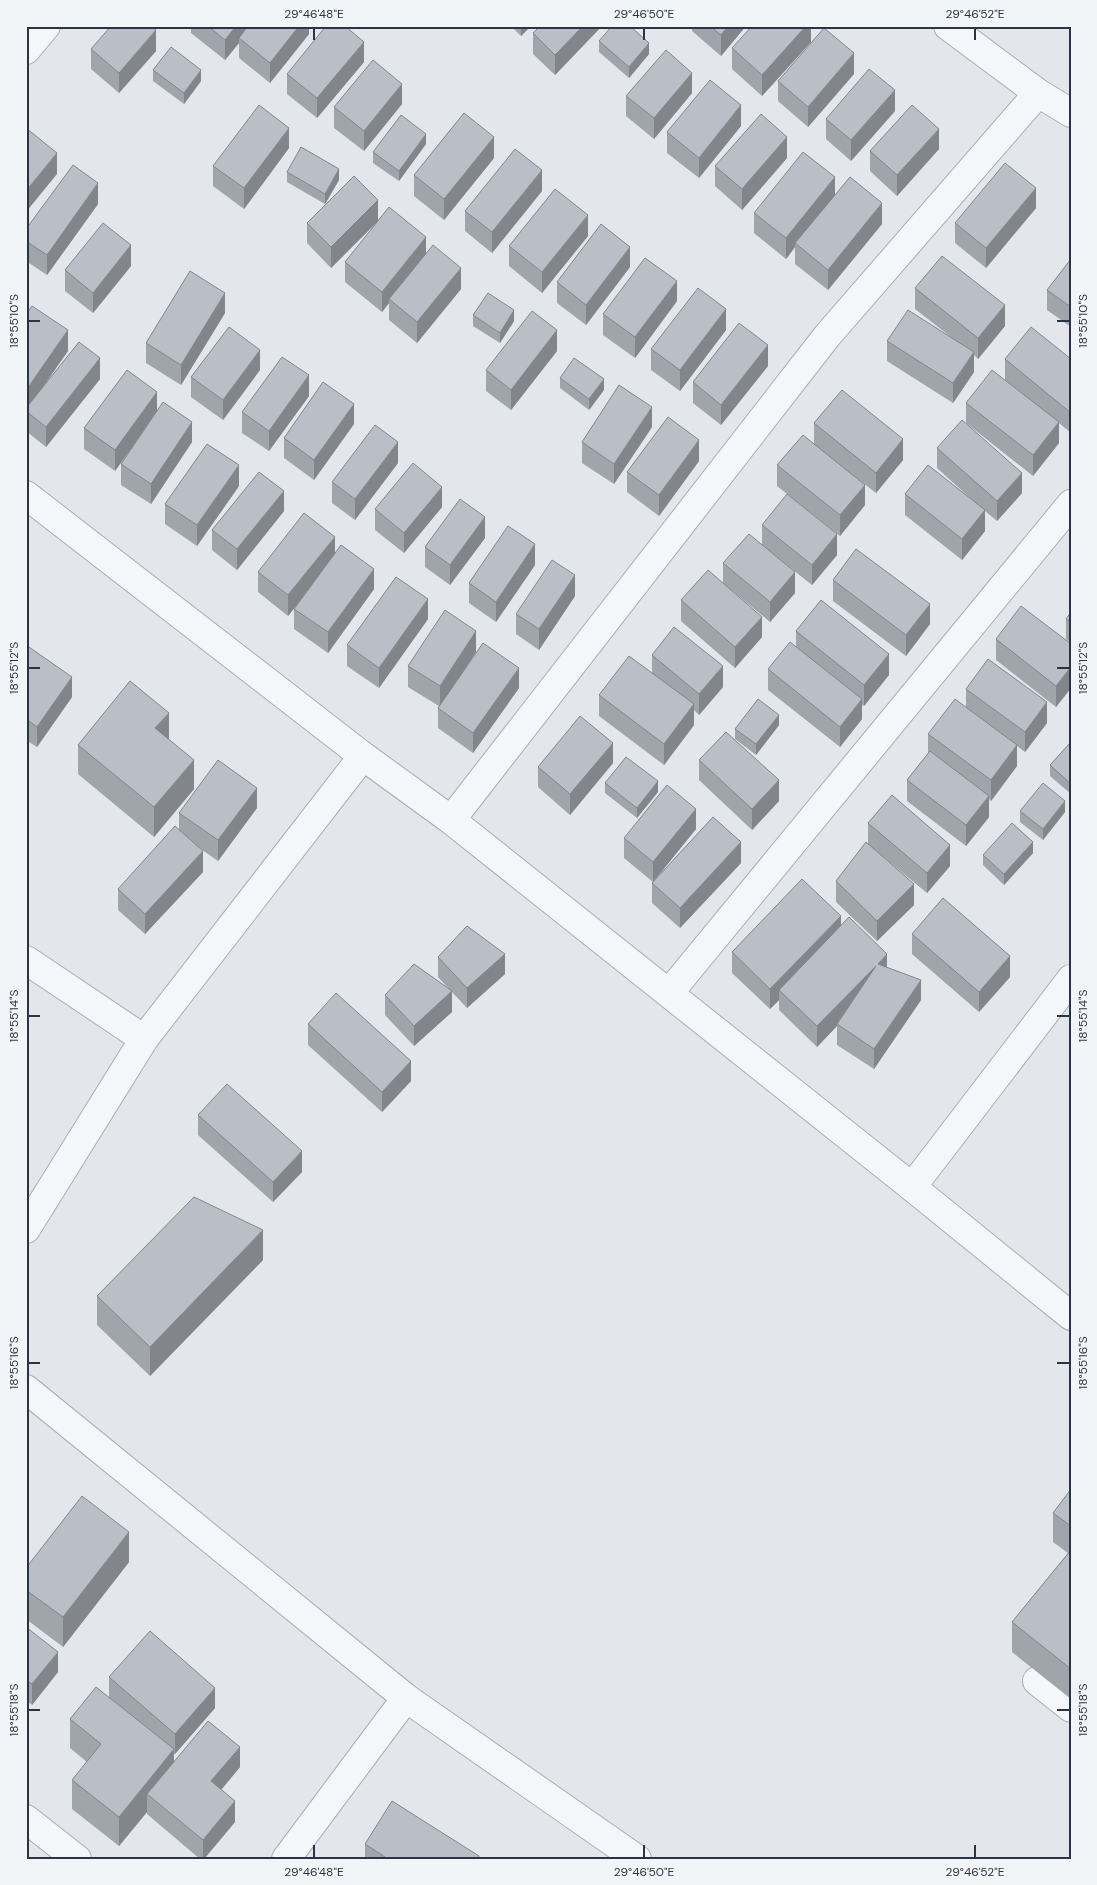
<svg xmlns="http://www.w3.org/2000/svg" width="1097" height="1885" viewBox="0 0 1097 1885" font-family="'DM Sans',sans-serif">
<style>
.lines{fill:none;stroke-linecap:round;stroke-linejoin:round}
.minor-casing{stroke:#a8adb4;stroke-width:30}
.minor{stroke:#f5f6f9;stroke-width:28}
.wall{fill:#a0a4ab}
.shaded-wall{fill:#82868b}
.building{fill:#babfc7;stroke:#82868b}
.ticks{fill:none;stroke:#2c3441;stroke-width:2}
.neatline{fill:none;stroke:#2c3441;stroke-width:2}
.ticks-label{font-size:12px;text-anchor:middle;fill:#2c3441}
</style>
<rect width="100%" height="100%" fill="#e3e6ea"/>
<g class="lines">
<defs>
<g id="minor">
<polyline points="948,26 1038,93 1071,113"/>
<polyline points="26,50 46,26"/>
<polyline points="26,495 363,756 451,820 912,1187 1071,1316"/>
<polyline points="451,820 827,336 1038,93"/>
<polyline points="26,960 144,1039"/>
<polyline points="669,993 1071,504"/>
<polyline points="912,1187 1071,979"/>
<polyline points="26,1229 144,1039 363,756"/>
<polyline points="26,1389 406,1698 637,1859"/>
<polyline points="1037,1681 1071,1708"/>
<polyline points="26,1819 77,1859"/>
<polyline points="286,1859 406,1698"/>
</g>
</defs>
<use href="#minor" class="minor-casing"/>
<use href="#minor" class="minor"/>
</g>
<g class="wall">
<polygon points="191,26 309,26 309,34 270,83 239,58 239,43 225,60 191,33"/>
<polygon points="511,26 531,26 521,36"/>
<polygon points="540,26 602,26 555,75 533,54 533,33"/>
<polygon points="692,26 746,26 721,56 692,31"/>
<polygon points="811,26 811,42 762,96 732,69 732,48"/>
<polygon points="599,41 649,54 629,78 599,52"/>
<polygon points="91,49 156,51 119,93 91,69"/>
<polygon points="364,62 317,118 287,94 287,74"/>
<polygon points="153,70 201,81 184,104 153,81"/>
<polygon points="854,74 808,127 778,101 778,81"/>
<polygon points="692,93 654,139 626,116 626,96"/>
<polygon points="402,104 364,151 334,128 334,107"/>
<polygon points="895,111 851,161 826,139 826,119"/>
<polygon points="741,126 699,178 667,153 667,132"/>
<polygon points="426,144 399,181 373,163 373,152"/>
<polygon points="289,148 244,209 213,186 213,166"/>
<polygon points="939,149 897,196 870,171 870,151"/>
<polygon points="494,158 444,220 414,196 414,175"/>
<polygon points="787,158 742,210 715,186 715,166"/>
<polygon points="287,172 339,180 325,204 287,182"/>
<polygon points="542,191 492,253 465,231 465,211"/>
<polygon points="835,195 882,224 828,290 795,264 795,247 786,259 754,233 754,213"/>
<polygon points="98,204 47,275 26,261 26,229"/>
<polygon points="1036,208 986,268 955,243 955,223"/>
<polygon points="378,221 331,268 307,243 307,223"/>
<polygon points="588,236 542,293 509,266 509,246"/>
<polygon points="426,254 461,289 417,343 389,320 389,303 382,312 345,282 345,262"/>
<polygon points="1071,259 1071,327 1047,310 1047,290"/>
<polygon points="131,266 93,313 65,291 65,270"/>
<polygon points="630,267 586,325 557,303 557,282"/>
<polygon points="915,288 1005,326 978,359 974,355 974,372 953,403 887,361 887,341 951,337 915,309"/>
<polygon points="677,301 635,358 603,335 603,314"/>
<polygon points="225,313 181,385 146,363 146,343"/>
<polygon points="26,314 68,351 38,392 100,379 46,447 26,431"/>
<polygon points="473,315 514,321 500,343 473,326"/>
<polygon points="726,330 680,391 651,370 651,349"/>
<polygon points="557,351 511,410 486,391 486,370"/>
<polygon points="1005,359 1071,359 1071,433 1059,423 1059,443 1033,476 966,423 966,403 1023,394 1005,380"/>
<polygon points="768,366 721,425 693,403 693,382"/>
<polygon points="260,370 223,420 191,397 191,377"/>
<polygon points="560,378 604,390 589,410 560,388"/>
<polygon points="309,396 269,451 242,433 242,412"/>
<polygon points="157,410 192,442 151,504 121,485 121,464 141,434 115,471 84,449 84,428"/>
<polygon points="814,423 903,460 876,493 841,466 865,505 840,536 777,486 777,465 814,444"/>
<polygon points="354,424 314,480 284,458 284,438"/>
<polygon points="652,427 614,484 582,463 582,442"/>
<polygon points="937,448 1022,493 997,521 985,511 985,531 962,560 905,515 905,494 980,507 937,468"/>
<polygon points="699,461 659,516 627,492 627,472"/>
<polygon points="398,463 355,520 332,503 332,482"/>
<polygon points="239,486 197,546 165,524 165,504"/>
<polygon points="442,507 404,553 375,530 375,509"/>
<polygon points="284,511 237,570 212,550 212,530"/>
<polygon points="762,525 837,555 812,585 773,554 795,593 770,622 729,588 762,637 735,668 681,621 681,600 723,583 723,563 762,545"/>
<polygon points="485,538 450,585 425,567 425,547"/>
<polygon points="335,553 374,589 328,653 294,629 294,609 296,606 288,616 258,592 258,572"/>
<polygon points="535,565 496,622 469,603 469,583"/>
<polygon points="833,580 930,624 906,656 833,601"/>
<polygon points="575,596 539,650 516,634 516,614"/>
<polygon points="1071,612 1071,643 1066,639 1066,619"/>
<polygon points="428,619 379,688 347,666 347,645"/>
<polygon points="796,631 889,675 864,706 862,705 862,719 840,747 768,690 768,669 796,646"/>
<polygon points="996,639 1071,644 1071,688 1056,707 996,660"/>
<polygon points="26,645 72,697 37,747 26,740"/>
<polygon points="476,652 456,682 519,688 473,753 438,728 438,708 439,706 408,687 408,666"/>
<polygon points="652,655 723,687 699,715 694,710 694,725 664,765 599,716 599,695 652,673"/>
<polygon points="966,689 1047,723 1025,752 1017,746 1017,766 991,801 989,799 989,817 966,846 907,801 907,780 928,753 928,734 966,707"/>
<polygon points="779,725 756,755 735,739 735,729"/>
<polygon points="169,739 194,789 154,837 78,774 78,745"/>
<polygon points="1071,742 1071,794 1050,776 1050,765"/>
<polygon points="699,760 779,801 752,830 699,780"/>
<polygon points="613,763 570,815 538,787 538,767"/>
<polygon points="605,783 658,792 637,818 605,793"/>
<polygon points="257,808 218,861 198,847 203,872 145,934 118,910 118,889 179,830 179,813"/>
<polygon points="1020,811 1065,812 1043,840 1020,822"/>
<polygon points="868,823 950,866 927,893 870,846 914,905 877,941 836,902 836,881 868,843"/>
<polygon points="696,829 653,882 624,858 624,838"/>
<polygon points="1033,853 1004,885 983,865 983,855"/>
<polygon points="741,863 680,928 652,903 652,883"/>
<polygon points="841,925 887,967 921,1000 874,1069 837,1045 837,1026 817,1047 779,1010 779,1000 770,1009 732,973 732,952"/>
<polygon points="912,934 1010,977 979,1012 912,954"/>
<polygon points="438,957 505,974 467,1008 452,992 452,1012 414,1046 385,1015 385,995 449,989 438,977"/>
<polygon points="308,1024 411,1081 382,1112 308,1045"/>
<polygon points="198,1115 302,1172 273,1202 198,1135"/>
<polygon points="263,1260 150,1376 97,1325 97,1296"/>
<polygon points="1071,1489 1071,1699 1012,1652 1012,1622 1068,1553 1053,1542 1053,1513"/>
<polygon points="129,1562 63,1647 26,1619 26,1568"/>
<polygon points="26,1627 58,1672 32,1705 26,1700"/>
<polygon points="109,1677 215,1708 175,1754 174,1754 174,1761 240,1767 221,1790 235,1822 204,1859 200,1859 147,1814 147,1812 119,1846 72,1809 72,1780 87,1762 70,1748 70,1719 109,1697"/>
<polygon points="365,1844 479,1859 365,1859"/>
</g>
<g class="shaded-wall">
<polygon points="236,26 253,26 239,38 239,43 225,60 225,40"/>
<polygon points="299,26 309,26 309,34 270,83 270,63"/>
<polygon points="521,26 531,26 521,36"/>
<polygon points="583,26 602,26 555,75 555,55"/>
<polygon points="728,26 746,26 721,56 721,35"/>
<polygon points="806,26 811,26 811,42 762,96 762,75"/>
<polygon points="156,30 156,51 119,93 119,73"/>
<polygon points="364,42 364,62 317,118 317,98"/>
<polygon points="649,43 649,54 629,78 629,67"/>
<polygon points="854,53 854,74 808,127 808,107"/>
<polygon points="201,70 201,81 184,104 184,93"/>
<polygon points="692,73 692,93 654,139 654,118"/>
<polygon points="402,84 402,104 364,151 364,131"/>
<polygon points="895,90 895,111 851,161 851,140"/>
<polygon points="741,105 741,126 699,178 699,158"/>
<polygon points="289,128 289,148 244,209 244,188"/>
<polygon points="939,129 939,149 897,196 897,175"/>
<polygon points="426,134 426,144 399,181 399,171"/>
<polygon points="494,137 494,158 444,220 444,199"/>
<polygon points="787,137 787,158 742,210 742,189"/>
<polygon points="57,153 57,174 26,212 26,191"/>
<polygon points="339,169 339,180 325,204 325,194"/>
<polygon points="542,170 542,191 492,253 492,232"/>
<polygon points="835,177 835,197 795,243 795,247 786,259 786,238"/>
<polygon points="98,183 98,204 47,275 47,255"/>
<polygon points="1036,188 1036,208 986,268 986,248"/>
<polygon points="378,200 378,221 331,268 331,247"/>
<polygon points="882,203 882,224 828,290 828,270"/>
<polygon points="588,215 588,236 542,293 542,272"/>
<polygon points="426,237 426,257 389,299 389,303 382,312 382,292"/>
<polygon points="131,245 131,266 93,313 93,293"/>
<polygon points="630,247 630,267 586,325 586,305"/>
<polygon points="461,268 461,289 417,343 417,322"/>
<polygon points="677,281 677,301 635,358 635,337"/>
<polygon points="225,293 225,313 181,385 181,365"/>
<polygon points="1005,305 1005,326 978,359 978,338"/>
<polygon points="726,309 726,330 680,391 680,370"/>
<polygon points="514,310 514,321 500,343 500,333"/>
<polygon points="68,330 68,351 27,410 27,389"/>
<polygon points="557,330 557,351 511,410 511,390"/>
<polygon points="768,345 768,366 721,425 721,405"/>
<polygon points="260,350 260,370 223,420 223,400"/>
<polygon points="974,352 974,372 953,403 953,383"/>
<polygon points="100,358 100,379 46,447 46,427"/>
<polygon points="309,375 309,396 269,451 269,431"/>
<polygon points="604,379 604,390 589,410 589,399"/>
<polygon points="157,392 157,412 115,471 115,450"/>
<polygon points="354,404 354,424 314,480 314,460"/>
<polygon points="652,407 652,427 614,484 614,464"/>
<polygon points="192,422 192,442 151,504 151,484"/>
<polygon points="1059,422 1059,443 1033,476 1033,455"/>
<polygon points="903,439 903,460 876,493 876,473"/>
<polygon points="699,440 699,461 659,516 659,495"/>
<polygon points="398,442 398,463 355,520 355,499"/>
<polygon points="239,465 239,486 197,546 197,525"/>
<polygon points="1022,473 1022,493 997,521 997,501"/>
<polygon points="865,485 865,505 840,536 840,515"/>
<polygon points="442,487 442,507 404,553 404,533"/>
<polygon points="284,491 284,511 237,570 237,549"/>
<polygon points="985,510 985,531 962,560 962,539"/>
<polygon points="485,517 485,538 450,585 450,565"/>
<polygon points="837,534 837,555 812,585 812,565"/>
<polygon points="335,537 335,557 288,616 288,595"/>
<polygon points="535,544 535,565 496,622 496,602"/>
<polygon points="374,569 374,589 328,653 328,632"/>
<polygon points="795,572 795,593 770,622 770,602"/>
<polygon points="575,575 575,596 539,650 539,629"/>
<polygon points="428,599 428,619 379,688 379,668"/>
<polygon points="930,604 930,624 906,656 906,635"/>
<polygon points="762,617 762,637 735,668 735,647"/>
<polygon points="476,631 476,652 440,707 440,686"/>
<polygon points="889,654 889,675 864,706 864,685"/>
<polygon points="723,666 723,687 699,715 699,694"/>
<polygon points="1071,667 1071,688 1056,707 1056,686"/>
<polygon points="519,668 519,688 473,753 473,733"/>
<polygon points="72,677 72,697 37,747 37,727"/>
<polygon points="862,699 862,719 840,747 840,727"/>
<polygon points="1047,702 1047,723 1025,752 1025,732"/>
<polygon points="694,704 694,725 664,765 664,744"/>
<polygon points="169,713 169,742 155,728"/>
<polygon points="779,715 779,725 756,755 756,744"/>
<polygon points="613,743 613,763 570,815 570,794"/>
<polygon points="1017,745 1017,766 991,801 991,780"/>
<polygon points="194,760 194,789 154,837 154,807"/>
<polygon points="779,780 779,801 752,830 752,809"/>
<polygon points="658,781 658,792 637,818 637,808"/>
<polygon points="257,788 257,808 218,861 218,840"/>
<polygon points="989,796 989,817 966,846 966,825"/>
<polygon points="1065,801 1065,812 1043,840 1043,829"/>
<polygon points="696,809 696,829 653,882 653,862"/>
<polygon points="741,842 741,863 680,928 680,908"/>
<polygon points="1033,842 1033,853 1004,885 1004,874"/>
<polygon points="950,845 950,866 927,893 927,873"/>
<polygon points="203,851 203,872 145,934 145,914"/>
<polygon points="914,884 914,905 877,941 877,921"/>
<polygon points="841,916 841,936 779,990 779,1000 770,1009 770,989"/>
<polygon points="505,954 505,974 467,1008 467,988"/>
<polygon points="887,954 887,974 878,964"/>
<polygon points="1010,956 1010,977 979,1012 979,992"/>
<polygon points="876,966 837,1024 837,1026 817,1047 817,1026"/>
<polygon points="921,980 921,1000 874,1069 874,1049"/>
<polygon points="452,991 452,1012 414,1046 414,1026"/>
<polygon points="411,1061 411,1081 382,1112 382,1092"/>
<polygon points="302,1151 302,1172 273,1202 273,1182"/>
<polygon points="263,1230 263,1260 150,1376 150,1347"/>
<polygon points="129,1532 129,1562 63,1647 63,1617"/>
<polygon points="58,1652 58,1672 32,1705 32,1684"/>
<polygon points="215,1688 215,1708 175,1754 175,1734"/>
<polygon points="240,1747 240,1767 211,1802 211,1781"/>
<polygon points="174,1749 174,1778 147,1794 147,1812 119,1846 119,1817"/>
<polygon points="235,1801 235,1822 204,1859 203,1859 203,1840"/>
</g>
<g class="building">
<polygon points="111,26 151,26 156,30 119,73 91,49"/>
<polygon points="208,26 236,26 225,40"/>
<polygon points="248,26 299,26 270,63 239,38"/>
<polygon points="326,26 345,26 364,42 317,98 287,74"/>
<polygon points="540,26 583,26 555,55 533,33"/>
<polygon points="612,26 630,26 649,43 629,67 599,41"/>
<polygon points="710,26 728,26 721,35"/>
<polygon points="752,26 806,26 762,75 732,48"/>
<polygon points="824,28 854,53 808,107 778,81"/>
<polygon points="171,47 201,70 184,93 153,70"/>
<polygon points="666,50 692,73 654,118 626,96"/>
<polygon points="373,60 402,84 364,131 334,107"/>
<polygon points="869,69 895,90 851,140 826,119"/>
<polygon points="710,80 741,105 699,158 667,132"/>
<polygon points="259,105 289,128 244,188 213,166"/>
<polygon points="912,105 939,129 897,175 870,151"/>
<polygon points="464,113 494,137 444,199 414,175"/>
<polygon points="761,114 787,137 742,189 715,166"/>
<polygon points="401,115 426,134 399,171 373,152"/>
<polygon points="26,128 57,153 26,191"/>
<polygon points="301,147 339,169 325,194 287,172"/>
<polygon points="515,149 542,170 492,232 465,211"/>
<polygon points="803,152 835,177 786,238 754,213"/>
<polygon points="1005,163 1036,188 986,248 955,223"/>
<polygon points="73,165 98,183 47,255 26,241 26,229"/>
<polygon points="354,176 378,200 331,247 307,223"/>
<polygon points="850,177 882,203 828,270 795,243"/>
<polygon points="555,189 588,215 542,272 509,246"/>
<polygon points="389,207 426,237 382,292 345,262"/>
<polygon points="103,223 131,245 93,293 65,270"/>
<polygon points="601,224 630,247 586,305 557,282"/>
<polygon points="433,245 461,268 417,322 389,299"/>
<polygon points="942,256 1005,305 978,338 915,288"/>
<polygon points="645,258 677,281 635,337 603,314"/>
<polygon points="1071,259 1071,307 1047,290"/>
<polygon points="190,271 225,293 181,365 146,343"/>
<polygon points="698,288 726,309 680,370 651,349"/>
<polygon points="488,293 514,310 500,333 473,315"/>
<polygon points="32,306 68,330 27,389 26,314"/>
<polygon points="908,310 974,352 953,383 887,341"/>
<polygon points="532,311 557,330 511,390 486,370"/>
<polygon points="739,323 768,345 721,405 693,382"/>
<polygon points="229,327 260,350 223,400 191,377"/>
<polygon points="1031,327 1071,359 1071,413 1005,359"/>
<polygon points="79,342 100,358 46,427 26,411 26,408"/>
<polygon points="282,357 309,375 269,431 242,412"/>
<polygon points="574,358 604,379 589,399 560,378"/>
<polygon points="127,370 157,392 115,450 84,428"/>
<polygon points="992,370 1059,422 1033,455 966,403"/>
<polygon points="323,382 354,404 314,460 284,438"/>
<polygon points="619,385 652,407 614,464 582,442"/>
<polygon points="842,390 903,439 876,473 814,423"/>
<polygon points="163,402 192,422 151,484 121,464"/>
<polygon points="668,417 699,440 659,495 627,472"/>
<polygon points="962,420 1022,473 997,501 937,448"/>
<polygon points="375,425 398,442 355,499 332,482"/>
<polygon points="803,435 865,485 840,515 777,465"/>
<polygon points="207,444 239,465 197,525 165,504"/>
<polygon points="413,463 442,487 404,533 375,509"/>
<polygon points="928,465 985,510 962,539 905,494"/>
<polygon points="259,472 284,491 237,549 212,530"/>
<polygon points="787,494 837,534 812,565 762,525"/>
<polygon points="460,499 485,517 450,565 425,547"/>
<polygon points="304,513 335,537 288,595 258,572"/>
<polygon points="508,526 535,544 496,602 469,583"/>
<polygon points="749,534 795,572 770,602 723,563"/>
<polygon points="341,545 374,569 328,632 294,609"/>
<polygon points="856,549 930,604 906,635 833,580"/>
<polygon points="552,560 575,575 539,629 516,614"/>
<polygon points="708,570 762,617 735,647 681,600"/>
<polygon points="396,577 428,599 379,668 347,645"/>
<polygon points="821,600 889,654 864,685 796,631"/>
<polygon points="1021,606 1071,644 1071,667 1056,686 996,639"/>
<polygon points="445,610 476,631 440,686 408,666"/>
<polygon points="1071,612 1071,622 1066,619"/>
<polygon points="674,627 723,666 699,694 652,655"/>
<polygon points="790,642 862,699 840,727 768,669"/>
<polygon points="483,643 519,668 473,733 438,708"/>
<polygon points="26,645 72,677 37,727 26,719"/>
<polygon points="629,656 694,704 664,744 599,695"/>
<polygon points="988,659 1047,702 1025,732 966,689"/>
<polygon points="130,681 169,713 155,728 194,760 154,807 78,745"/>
<polygon points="758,699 779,715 756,744 735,729"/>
<polygon points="955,699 1017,745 991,780 928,734"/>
<polygon points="580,716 613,743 570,794 538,767"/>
<polygon points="726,732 779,780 752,809 699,760"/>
<polygon points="1071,742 1071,784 1050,765"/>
<polygon points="930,751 989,796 966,825 907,780"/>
<polygon points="626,757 658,781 637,808 605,783"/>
<polygon points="218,760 257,788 218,840 179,813"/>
<polygon points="1043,783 1065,801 1043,829 1020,811"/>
<polygon points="667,785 696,809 653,862 624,838"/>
<polygon points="892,795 950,845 927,873 868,823"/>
<polygon points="713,817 741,842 680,908 652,883"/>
<polygon points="1012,823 1033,842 1004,874 983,855"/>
<polygon points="175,826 203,851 145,914 118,889"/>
<polygon points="866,842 914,884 877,921 836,881"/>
<polygon points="802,879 841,916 770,989 732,952"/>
<polygon points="943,898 1010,956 979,992 912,934"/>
<polygon points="849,917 887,954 878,964 921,980 874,1049 837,1024 876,966 817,1026 779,990"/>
<polygon points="467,926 505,954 467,988 438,957"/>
<polygon points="414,964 452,991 414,1026 385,995"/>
<polygon points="336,993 411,1061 382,1092 308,1024"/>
<polygon points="227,1084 302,1151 273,1182 198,1115"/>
<polygon points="194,1197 263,1230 150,1347 97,1296"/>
<polygon points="1071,1489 1071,1526 1053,1513"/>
<polygon points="82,1496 129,1532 63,1617 26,1590 26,1568"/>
<polygon points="1071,1550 1071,1669 1012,1622"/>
<polygon points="26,1627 58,1652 32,1684 26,1680"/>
<polygon points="150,1631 215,1688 175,1734 109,1677"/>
<polygon points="96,1687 174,1749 119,1817 72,1780 101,1744 70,1719"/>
<polygon points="208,1721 240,1747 211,1781 235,1801 203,1840 147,1794"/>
<polygon points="392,1801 479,1856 478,1859 388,1859 365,1844"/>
</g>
<path class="ticks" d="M314,28V40M644,28V40M975,28V40M28,321H40M1057,321H1070M28,668H40M1057,668H1070M28,1016H40M1057,1016H1070M28,1363H40M1057,1363H1070M28,1710H40M1057,1710H1070M314,1845V1858M644,1845V1858M975,1845V1858"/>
<rect width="1097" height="1885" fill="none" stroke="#f2f5f7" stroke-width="55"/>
<rect x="28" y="28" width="1042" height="1830" class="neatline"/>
<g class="ticks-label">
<text x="314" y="18">29°46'48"E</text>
<text x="644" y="18">29°46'50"E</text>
<text x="975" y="18">29°46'52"E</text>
<text transform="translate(14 321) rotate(-90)" y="4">18°55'10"S</text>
<text transform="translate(1083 321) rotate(-90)" y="4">18°55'10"S</text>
<text transform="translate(14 668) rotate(-90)" y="4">18°55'12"S</text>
<text transform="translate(1083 668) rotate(-90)" y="4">18°55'12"S</text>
<text transform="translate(14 1016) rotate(-90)" y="4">18°55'14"S</text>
<text transform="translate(1083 1016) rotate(-90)" y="4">18°55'14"S</text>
<text transform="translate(14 1363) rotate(-90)" y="4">18°55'16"S</text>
<text transform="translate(1083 1363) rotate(-90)" y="4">18°55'16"S</text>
<text transform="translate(14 1710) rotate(-90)" y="4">18°55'18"S</text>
<text transform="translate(1083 1710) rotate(-90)" y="4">18°55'18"S</text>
<text x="314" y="1876">29°46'48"E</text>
<text x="644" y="1876">29°46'50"E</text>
<text x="975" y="1876">29°46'52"E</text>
</g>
</svg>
